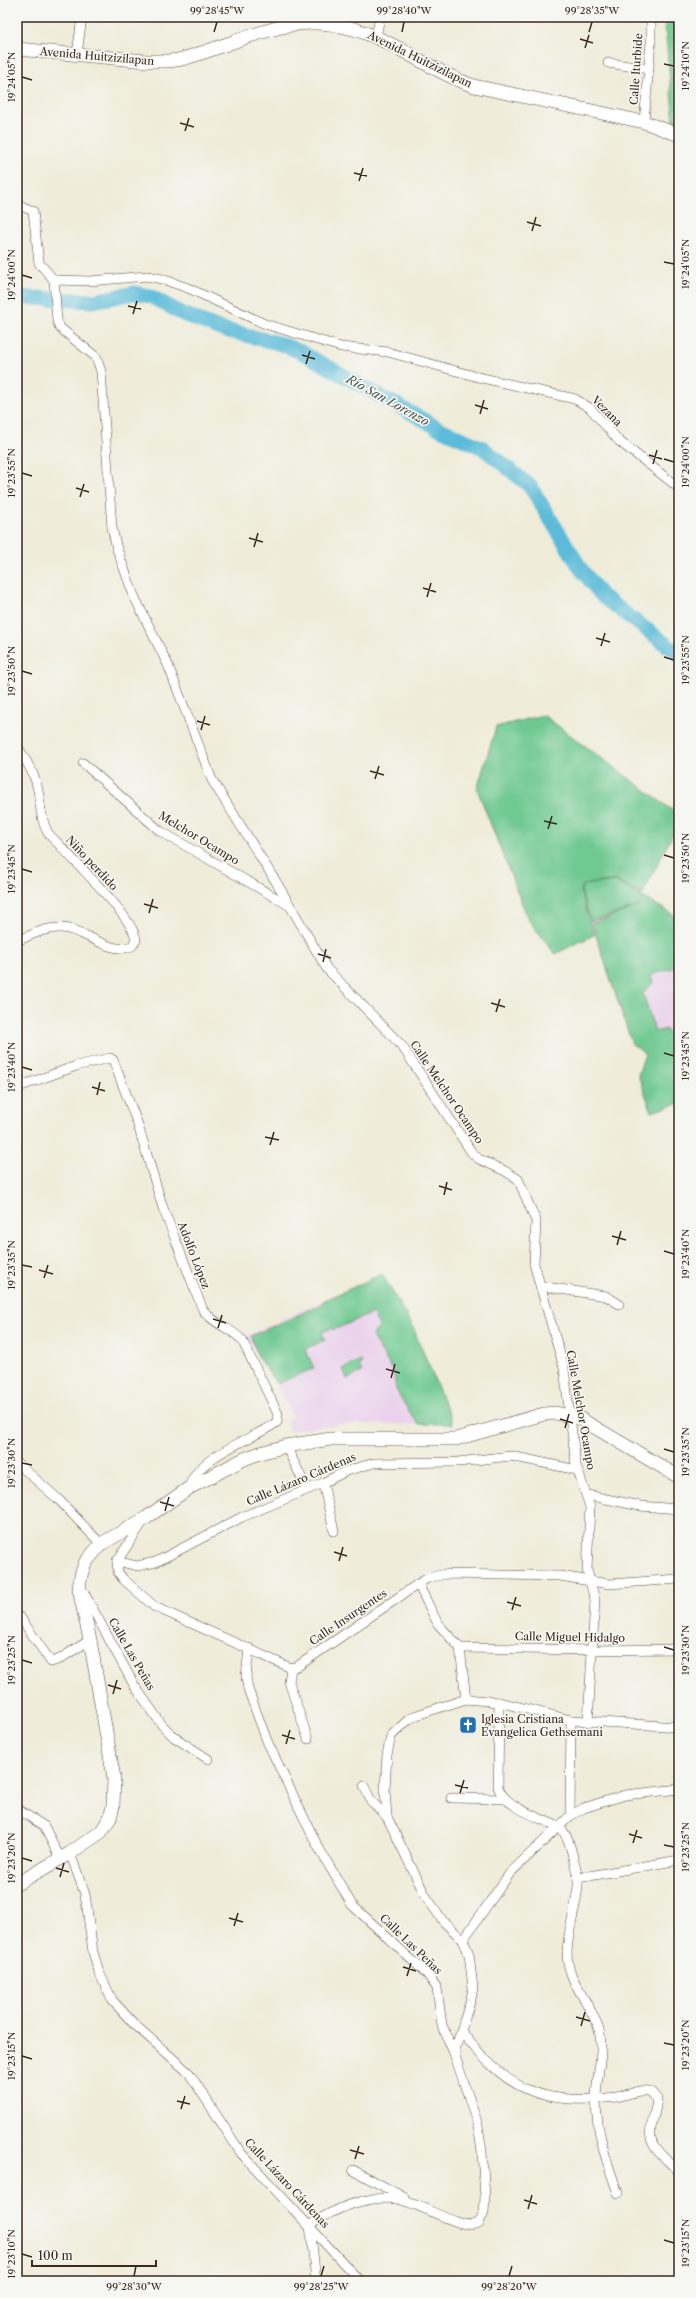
<svg xmlns="http://www.w3.org/2000/svg" width="696" height="2298" viewBox="0 0 696 2298" font-family="'Libre Caslon Text',serif">
<style>
.built{fill:#ead1ec}
.green{fill:#6fc991;stroke:#557a58}
.lines{fill:none;stroke-linecap:round;stroke-linejoin:round}
.stream{stroke:#5bbbd9;stroke-width:2.5}
.river{stroke:#5bbbd9;stroke-width:15}
.street-casing{stroke:#56473a;stroke-width:10}
.secondary-casing{stroke:#56473a;stroke-width:14}
.street{stroke:#fff;stroke-width:9}
.secondary{stroke:#fff;stroke-width:13}
.ticks{fill:none;stroke:#3b2a1e;stroke-width:1.5}
.labels{text-anchor:middle;dominant-baseline:central;stroke-width:3.5;stroke-linejoin:round;paint-order:stroke}
.street-label{font-size:11px;fill:#3b2a1e;stroke:#f6f6f2}
.poi-label{font-size:11px;fill:#3b2a1e;stroke:#f6f6f2;text-anchor:start}
.water-label{font-size:12px;font-style:italic;fill:#455656;stroke:#f6f6f2}
.neatline{fill:none;stroke:#3b2a1e;stroke-width:1.5}
.ticks-label{font-size:10px;text-anchor:middle;fill:#3b2a1e}
</style>
<rect width="100%" height="100%" fill="#f6f6f2"/>
<filter id="ink" filterUnits="userSpaceOnUse"><feTurbulence type="fractalNoise" baseFrequency=".025" numOctaves="2"/><feDisplacementMap in="SourceGraphic" scale="8" xChannelSelector="R" yChannelSelector="G"/><feConvolveMatrix kernelMatrix="1 2 1 2 8 2 1 2 1" color-interpolation-filters="sRGB"/></filter>
<filter id="wash" filterUnits="userSpaceOnUse"><feTurbulence type="fractalNoise" baseFrequency=".012" numOctaves="4" result="noise"/><feDisplacementMap in="SourceGraphic" scale="16" xChannelSelector="R" yChannelSelector="G"/><feGaussianBlur stdDeviation="0.9" result="paint"/><feColorMatrix in="noise" values="0 0 0 0 0 0 0 0 0 0 0 0 0 0 0 0 0 1.4 0 .05"/><feComposite in="paint" operator="in"/></filter>
<g filter="url(#wash)">
<rect width="100%" height="100%" fill="#efecd9"/>
<g class="built">
<polygon points="615,880 679,917 679,1104 652,1113 638,1076 645,1054 632,1044 580,891 582,885"/>
<polygon points="382,1274 412,1325 453,1424 341,1424 290,1431 286,1421 292,1418 288,1402 285,1403 268,1364 264,1366 259,1362 248,1335"/>
</g>
<g class="green">
<polygon points="664,17 679,17 679,123 674,123"/>
<polygon points="543,715 679,815 679,822 642,895 615,880 582,885 580,891 594,935 555,954 528,919 477,789 496,727"/>
<polygon points="615,881 679,918 679,966 651,975 653,983 643,993 655,1032 666,1029 679,1064 679,1103 652,1112 638,1075 645,1054 632,1044 592,923 640,906 591,921 581,891 583,885"/>
<polygon points="382,1274 412,1325 453,1424 418,1424 401,1399 396,1389 394,1373 372,1336 379,1327 373,1313 333,1330 332,1328 322,1332 325,1340 305,1349 314,1368 277,1384 259,1359 251,1336 323,1304 323,1301"/>
<polygon points="360,1360 362,1363 359,1365 362,1372 347,1379 343,1369"/>
</g>
<g class="lines">
<polyline class="stream" points="671,647 679,644"/>
<polyline class="river" points="17,297 93,301 135,293 150,296 183,314 221,329 278,343 301,352 438,428 483,448 530,486 581,569 602,596 679,654"/>
</g>
</g>
<g filter="url(#ink)">
<g class="lines">
<defs>
<g id="street">
<polyline points="376,37 380,17"/>
<polyline points="77,54 82,17"/>
<polyline points="608,63 649,69"/>
<polyline points="644,122 651,43 651,17"/>
<polyline points="17,204 33,211 39,263 54,280"/>
<path d="M17,746C24,757 32,769 36,782C41,798 39,818 48,833C66,853 134,917 136,940L132,946C109,956 84,928 61,928C46,927 31,935 17,941"/>
<polyline points="83,763 160,831 290,906"/>
<path d="M21,1086L76,1066L110,1058L113,1060L137,1122L163,1208L203,1310C213,1324 231,1328 242,1340L278,1414L277,1422C253,1440 197,1455 189,1488"/>
<polyline points="540,1286 606,1296 619,1304"/>
<polyline points="286,1446 307,1489"/>
<polyline points="17,1463 58,1499 101,1544"/>
<polyline points="323,1483 334,1531"/>
<polyline points="587,1495 640,1506 679,1509"/>
<polyline points="143,1522 117,1561 118,1572 123,1579 155,1607 291,1668 298,1666 418,1584 428,1578 445,1574 560,1576 609,1584 679,1579"/>
<polyline points="117,1561 137,1566 156,1562 242,1517 323,1483 346,1471 374,1463 458,1462 511,1456 577,1470"/>
<polyline points="418,1584 438,1624 460,1648 466,1699"/>
<polyline points="83,1591 134,1685 162,1725 174,1737 208,1759"/>
<polyline points="20,1617 51,1662 58,1660 90,1640"/>
<polyline points="249,1648 246,1677 248,1689 267,1741 316,1843 352,1905 427,1974 437,1988 442,2025 454,2053"/>
<polyline points="460,1648 592,1650 679,1649"/>
<polyline points="291,1668 289,1682 308,1739"/>
<path d="M499,1702L498,1787C504,1807 541,1818 559,1827C567,1834 569,1842 572,1853C574,1864 579,1875 578,1886C576,1908 568,1930 567,1952C567,1983 591,2002 599,2030C605,2051 596,2077 596,2099C596,2132 607,2163 618,2193"/>
<polyline points="588,1722 595,1600 587,1570 590,1507 576,1465 564,1368 534,1264 536,1221 518,1179 505,1171 479,1159 472,1153 402,1046 327,969 278,885 212,780 168,665 134,596 117,549 112,528 101,371 96,357 60,328 57,321 54,280 90,281 147,276 162,279 188,288 265,324 341,347 388,352 478,377 575,399 590,408 619,441 679,488"/>
<polyline points="364,1786 371,1801 387,1817"/>
<polyline points="451,1798 504,1799"/>
<polyline points="17,1809 44,1826 60,1858"/>
<polyline points="570,1816 571,1720"/>
<polyline points="70,1853 85,1894 93,1952 99,1972 112,2000 134,2024 189,2073 241,2153 360,2281"/>
<polyline points="578,1878 679,1860"/>
<polyline points="463,1940 510,1873 570,1816 584,1808 625,1795 679,1789"/>
<path d="M461,2031C507,2090 540,2106 616,2097C626,2096 642,2087 651,2092L657,2099C656,2109 653,2118 651,2128C647,2147 666,2159 679,2171"/>
<polyline points="353,2170 405,2198"/>
<path d="M316,2281L310,2225C334,2209 366,2195 396,2199C417,2201 463,2232 479,2223L484,2212L485,2197L482,2152L478,2125L454,2053L471,1999L473,1988L469,1954L463,1940L443,1921L425,1895L387,1817L385,1789L387,1755L391,1736L408,1720L417,1715L466,1699L499,1702L571,1720L679,1727"/>
</g>
<g id="secondary">
<path d="M17,49L146,61C158,61 171,62 182,59C232,46 283,15 336,25C387,33 426,70 474,86L644,122L679,135"/>
<polyline points="17,1884 70,1853 101,1832 110,1818 113,1806 114,1778 90,1640 79,1589 81,1575 85,1563 101,1544 146,1518 189,1488 244,1459 260,1453 286,1446 331,1439 456,1439 544,1414 556,1413 579,1418 679,1477"/>
</g>
</defs>
<use href="#street" class="street-casing"/>
<use href="#secondary" class="secondary-casing"/>
<use href="#street" class="street"/>
<use href="#secondary" class="secondary"/>
</g>
</g>
<path class="ticks" d="M214,32L217,22M402,32L404,22M589,32L592,22M580,39L593,43M585,48L589,35M664,64L674,66M22,77L32,80M180,123L194,127M185,131L189,118M354,173L367,176M359,181L363,168M527,222L541,226M532,231L536,217M664,262L674,264M22,275L32,278M128,306L141,309M133,314L137,301M302,355L315,359M306,364L310,351M475,405L488,409M480,414L484,400M649,455L662,459M664,459L674,462M653,464L657,450M22,473L32,476M76,488L89,492M80,497L84,484M249,538L263,542M254,547L258,533M423,588L436,592M427,597L431,583M596,638L610,642M601,646L605,633M664,657L674,660M22,671L32,674M197,721L210,725M201,730L205,716M370,771L384,775M375,779L379,766M544,821L557,824M548,829L552,816M664,855L674,858M22,869L32,872M144,904L158,908M149,913L153,899M318,954L331,958M323,962L326,949M491,1003L505,1007M496,1012L500,999M664,1053L674,1056M22,1067L32,1070M92,1087L105,1091M97,1095L100,1082M265,1137L279,1140M270,1145L274,1132M439,1186L452,1190M444,1195L447,1182M612,1236L626,1240M617,1245L621,1231M664,1251L674,1254M22,1265L32,1267M39,1270L53,1274M44,1278L48,1265M213,1319L226,1323M218,1328L222,1315M386,1369L400,1373M391,1378L395,1364M560,1419L573,1423M565,1428L569,1414M664,1449L674,1452M22,1463L32,1465M160,1502L174,1506M165,1511L169,1497M334,1552L347,1556M339,1561L343,1547M507,1602L521,1606M512,1610L516,1597M664,1647L674,1650M22,1660L32,1663M108,1685L121,1689M113,1694L117,1680M282,1735L295,1739M286,1744L290,1730M455,1785L468,1788M460,1793L464,1780M629,1834L642,1838M633,1843L637,1830M664,1845L674,1847M22,1858L32,1861M56,1868L69,1872M60,1877L64,1863M229,1918L243,1922M234,1926L238,1913M403,1967L416,1971M407,1976L411,1963M576,2017L590,2021M581,2026L585,2012M664,2043L674,2045M22,2056L32,2059M177,2101L190,2104M181,2109L185,2096M350,2150L364,2154M355,2159L359,2146M524,2200L537,2204M528,2209L532,2195M664,2240L674,2243M22,2254L32,2257M134,2276L136,2266M321,2276L324,2266M509,2276L512,2266"/>
<defs>
<symbol id="church-square" viewBox="-11 -11 22 22"><rect x="-9" y="-9" width="18" height="18" rx="4" fill="#1f6fb2" stroke="#f6f6f2"/><path d="M-1.2-6h2.4v3.5h3.3v2.4h-3.3V6h-2.4V-.1h-3.3v-2.4h3.3Z" fill="#fff"/></symbol>
</defs>
<g fill-rule="evenodd">
<use href="#church-square" x="458" y="1715" width="20" height="20"/>
</g>
<g class="labels">
<g class="street-label">
<text transform="translate(97 56) rotate(5)">Avenida Huitzizilapan</text>
<text transform="translate(420 59) rotate(26)">Avenida Huitzizilapan</text>
<text transform="translate(636 69) rotate(-86)">Calle Iturbide</text>
<text transform="translate(607 411) rotate(45)">Vezana</text>
<text transform="translate(199 838) rotate(31)">Melchor Ocampo</text>
<text transform="translate(92 863) rotate(47)">Niño perdido</text>
<text transform="translate(447 1092) rotate(56)">Calle Melchor Ocampo</text>
<text transform="translate(194 1255) rotate(69)">Adolfo López</text>
<text transform="translate(581 1410) rotate(80)">Calle Melchor Ocampo</text>
<text transform="translate(301 1479) rotate(-23)">Calle Lázaro Cárdenas</text>
<text transform="translate(348 1617) rotate(-34)">Calle Insurgentes</text>
<text transform="translate(570 1637) rotate(1)">Calle Miguel Hidalgo</text>
<text transform="translate(132 1654) rotate(60)">Calle Las Peñas</text>
<text transform="translate(411 1944) rotate(44)">Calle Las Peñas</text>
<text transform="translate(287 2183) rotate(47)">Calle Lázaro Cárdenas</text>
</g>
<g class="poi-label">
<text x="481" y="1719">Iglesia Cristiana<tspan x="481" dy="13">Evangelica Gethsemani</tspan></text>
</g>
<g class="water-label">
<text transform="translate(388 400) rotate(29)">Río San Lorenzo</text>
</g>
</g>
<rect width="696" height="2298" fill="none" stroke="#f6f6f2" stroke-width="44"/>
<path d="M32 2260v6h124v-6" fill="none" stroke="#3b2a1e" stroke-width="2"/>
<text x="38" y="2260" font-size="12" fill="#3b2a1e" stroke="#f6f6f2" stroke-width="3" paint-order="stroke">100 m</text>
<rect x="22" y="22" width="652" height="2254" class="neatline"/>
<g class="ticks-label">
<text x="217" y="14">99°28'45"W</text>
<text x="404" y="14">99°28'40"W</text>
<text x="592" y="14">99°28'35"W</text>
<text transform="translate(685 66) rotate(-90)" y="4">19°24'10"N</text>
<text transform="translate(11 77) rotate(-90)" y="4">19°24'05"N</text>
<text transform="translate(685 264) rotate(-90)" y="4">19°24'05"N</text>
<text transform="translate(11 275) rotate(-90)" y="4">19°24'00"N</text>
<text transform="translate(685 462) rotate(-90)" y="4">19°24'00"N</text>
<text transform="translate(11 473) rotate(-90)" y="4">19°23'55"N</text>
<text transform="translate(685 660) rotate(-90)" y="4">19°23'55"N</text>
<text transform="translate(11 671) rotate(-90)" y="4">19°23'50"N</text>
<text transform="translate(685 858) rotate(-90)" y="4">19°23'50"N</text>
<text transform="translate(11 869) rotate(-90)" y="4">19°23'45"N</text>
<text transform="translate(685 1056) rotate(-90)" y="4">19°23'45"N</text>
<text transform="translate(11 1067) rotate(-90)" y="4">19°23'40"N</text>
<text transform="translate(685 1254) rotate(-90)" y="4">19°23'40"N</text>
<text transform="translate(11 1265) rotate(-90)" y="4">19°23'35"N</text>
<text transform="translate(685 1452) rotate(-90)" y="4">19°23'35"N</text>
<text transform="translate(11 1463) rotate(-90)" y="4">19°23'30"N</text>
<text transform="translate(685 1650) rotate(-90)" y="4">19°23'30"N</text>
<text transform="translate(11 1660) rotate(-90)" y="4">19°23'25"N</text>
<text transform="translate(685 1847) rotate(-90)" y="4">19°23'25"N</text>
<text transform="translate(11 1858) rotate(-90)" y="4">19°23'20"N</text>
<text transform="translate(685 2045) rotate(-90)" y="4">19°23'20"N</text>
<text transform="translate(11 2056) rotate(-90)" y="4">19°23'15"N</text>
<text transform="translate(685 2243) rotate(-90)" y="4">19°23'15"N</text>
<text transform="translate(11 2254) rotate(-90)" y="4">19°23'10"N</text>
<text x="134" y="2290">99°28'30"W</text>
<text x="321" y="2290">99°28'25"W</text>
<text x="509" y="2290">99°28'20"W</text>
</g>
</svg>
